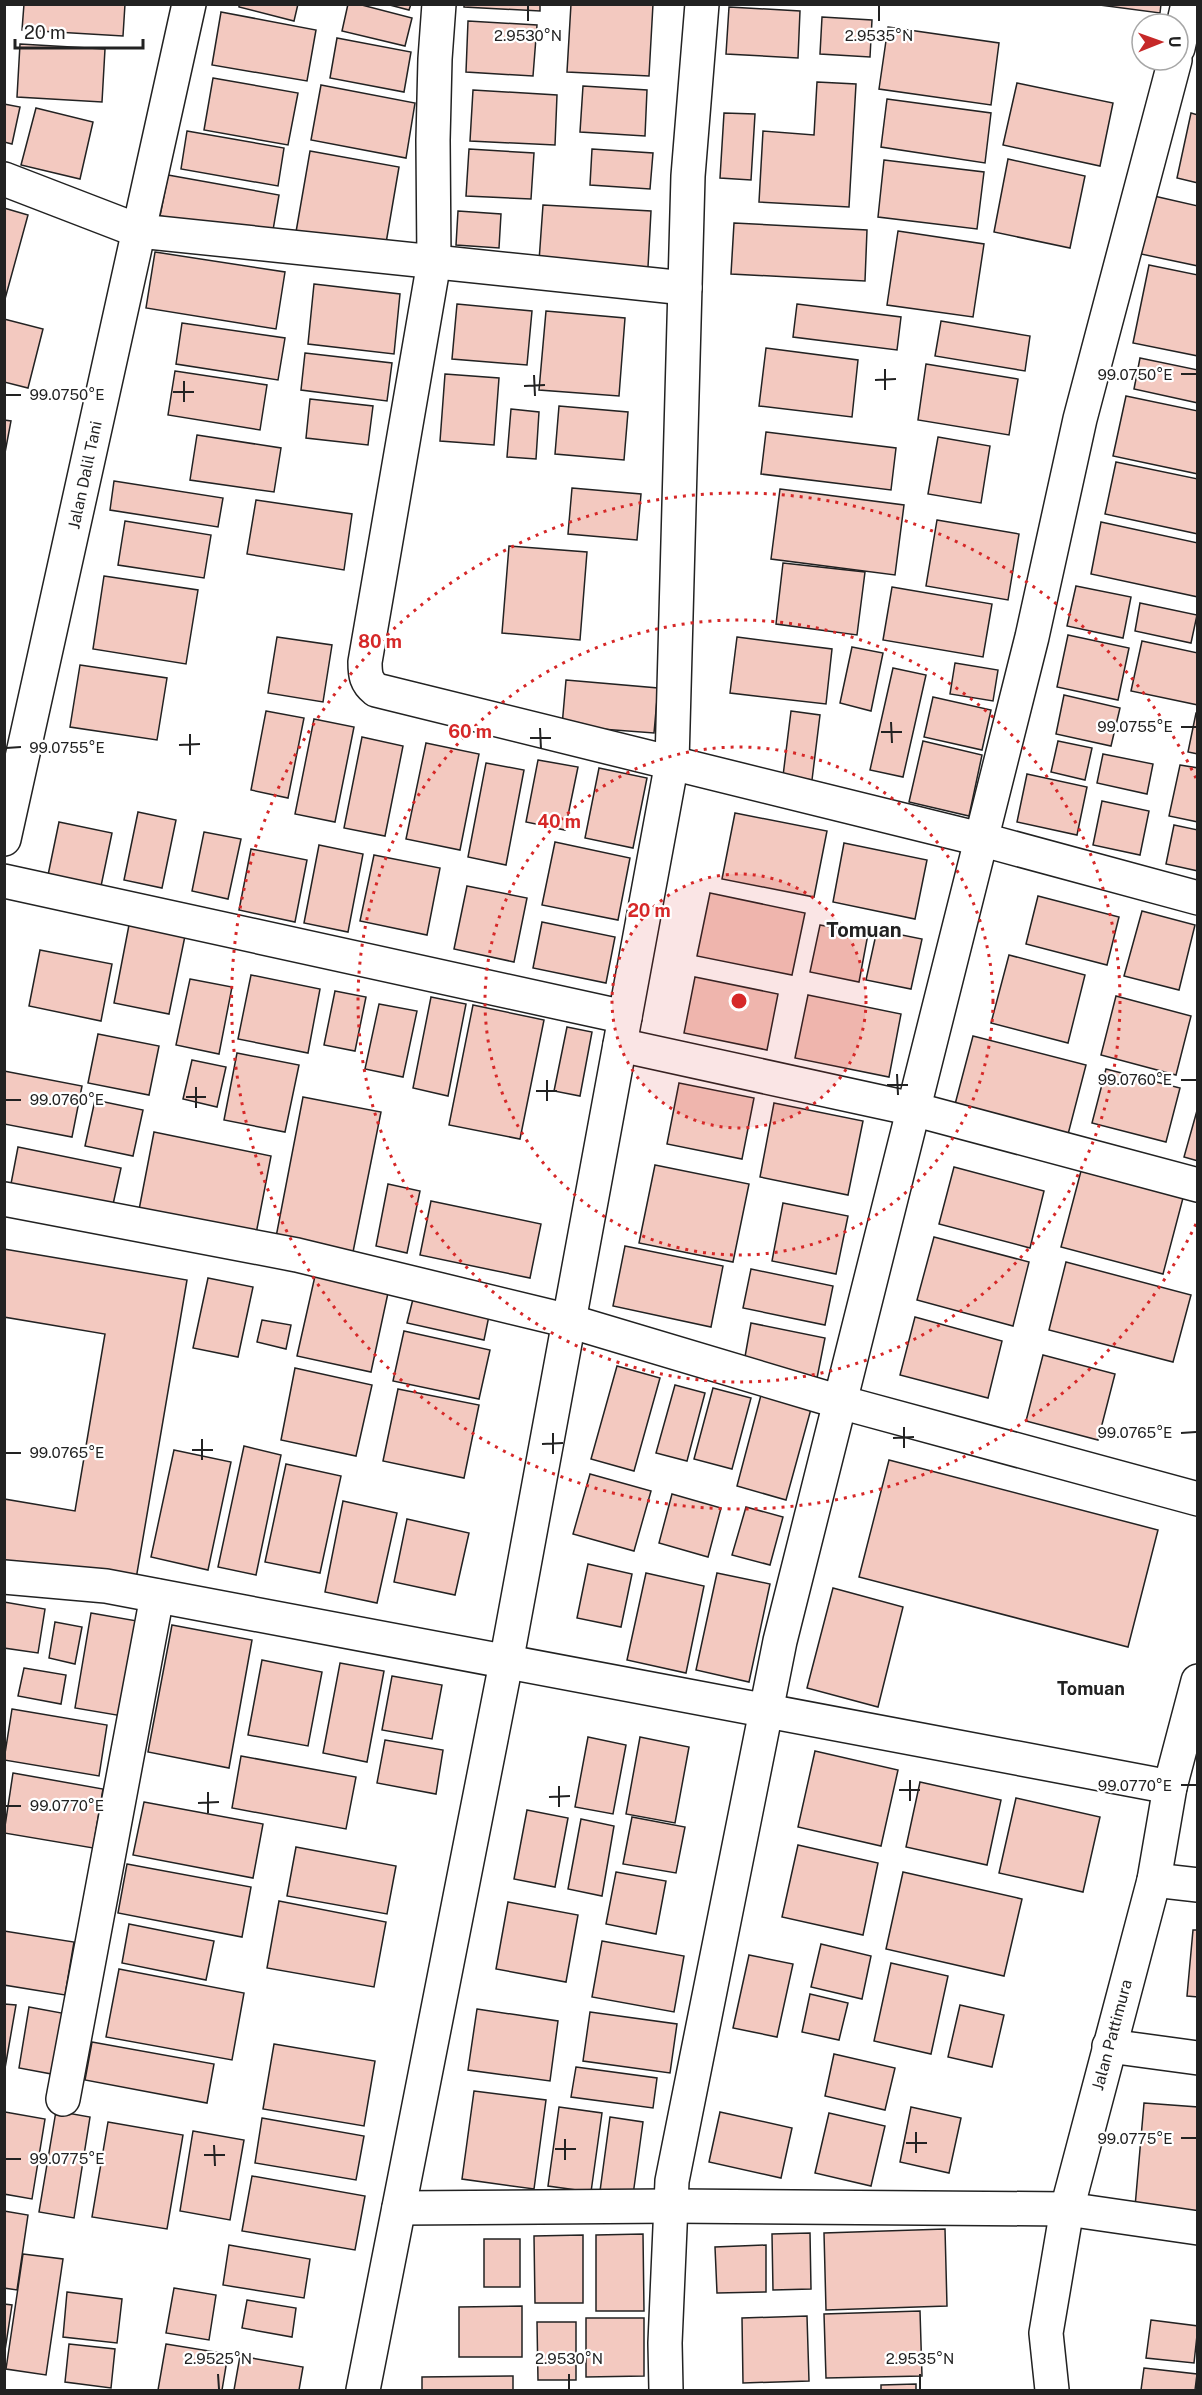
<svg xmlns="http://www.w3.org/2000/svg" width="1202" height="2395" viewBox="0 0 1202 2395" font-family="'Public Sans',sans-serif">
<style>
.building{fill:#f3c9c0;stroke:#222;stroke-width:1.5}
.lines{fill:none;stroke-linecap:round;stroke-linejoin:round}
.minor-casing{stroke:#222;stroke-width:36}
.minor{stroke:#fff;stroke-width:33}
.ticks{fill:none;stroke:#222;stroke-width:2}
.ring{fill:none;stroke:#d62828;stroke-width:3;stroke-dasharray:3 6}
.labels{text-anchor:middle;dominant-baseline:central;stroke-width:4.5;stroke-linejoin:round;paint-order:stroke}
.street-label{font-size:16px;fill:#222;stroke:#fff}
.neighbourhood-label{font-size:18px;font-weight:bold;fill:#222;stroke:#fff}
.quarter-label{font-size:20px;font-weight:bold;fill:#222;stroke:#fff}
.ticks-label{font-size:15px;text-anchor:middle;fill:#222;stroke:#fff;stroke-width:4.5;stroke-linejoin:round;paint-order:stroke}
.centre{fill:#d62828;stroke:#fff;stroke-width:3}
.ring-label{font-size:18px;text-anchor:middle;font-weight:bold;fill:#d62828;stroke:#fff;stroke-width:4.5;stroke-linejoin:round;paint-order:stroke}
</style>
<rect width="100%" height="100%" fill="#fff"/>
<g class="building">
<polygon points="24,4 125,4 123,36 22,30"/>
<polygon points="239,4 298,4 294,21 239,7"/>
<polygon points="348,4 358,4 412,18 405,46 342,31"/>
<polygon points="386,4 411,4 409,10"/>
<polygon points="464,4 540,4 540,11 464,7"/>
<polygon points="571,4 653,4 649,76 567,72"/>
<polygon points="1092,4 1161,4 1160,13"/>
<polygon points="729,7 800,11 798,58 726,54"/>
<polygon points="221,12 316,30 307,81 212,65"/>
<polygon points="822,17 872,20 870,57 820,54"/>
<polygon points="468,21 537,25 533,76 466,72"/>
<polygon points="888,27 999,43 991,105 879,89"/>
<polygon points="337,38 411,52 404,92 330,78"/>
<polygon points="20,44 105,49 102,102 17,97"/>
<polygon points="213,78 298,93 288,145 204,130"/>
<polygon points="817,82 856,84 849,207 759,202 763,131 814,135"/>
<polygon points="1017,83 1113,103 1100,166 1003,145"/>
<polygon points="321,85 415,103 406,158 311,140"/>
<polygon points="583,86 647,90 645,136 580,132"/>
<polygon points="473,90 557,95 555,145 470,141"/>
<polygon points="887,99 991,113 985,163 881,147"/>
<polygon points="4,104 20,107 12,144 4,142"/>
<polygon points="36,108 93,122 80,179 21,165"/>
<polygon points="724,113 755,114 751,180 720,178"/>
<polygon points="1191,113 1198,115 1198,183 1177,178"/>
<polygon points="187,131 284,148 278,186 181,169"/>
<polygon points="469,149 534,153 531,199 466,196"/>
<polygon points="592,149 653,153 650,189 590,185"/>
<polygon points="310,151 399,167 385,249 296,232"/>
<polygon points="1008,159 1085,176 1070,248 994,232"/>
<polygon points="884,160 984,172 977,229 878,217"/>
<polygon points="168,175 279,195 272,236 160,216"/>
<polygon points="1154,196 1198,206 1198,266 1141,254"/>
<polygon points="543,205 651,211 648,267 539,261"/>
<polygon points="4,208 28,215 5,299 4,299"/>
<polygon points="458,211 501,214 499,248 456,245"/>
<polygon points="734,223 867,230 865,281 731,274"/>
<polygon points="898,231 984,244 973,317 887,305"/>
<polygon points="155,252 285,272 276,329 146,308"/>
<polygon points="1149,265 1198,275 1198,356 1133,343"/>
<polygon points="314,284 400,294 394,354 308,344"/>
<polygon points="457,304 532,311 527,365 452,359"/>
<polygon points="797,304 901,317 897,350 793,337"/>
<polygon points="546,311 625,318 619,396 539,390"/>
<polygon points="4,319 43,329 28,388 4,382"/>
<polygon points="941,321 1030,336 1025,371 935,356"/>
<polygon points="182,323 285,338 278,380 176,364"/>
<polygon points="766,348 858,360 852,417 759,406"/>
<polygon points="305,353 392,363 387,401 301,390"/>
<polygon points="1140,358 1198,370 1198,403 1134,389"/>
<polygon points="926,364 1018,379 1009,435 918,420"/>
<polygon points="175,371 267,385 260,430 168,415"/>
<polygon points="445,374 499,378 494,445 440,441"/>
<polygon points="1126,396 1198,411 1198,474 1113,456"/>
<polygon points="310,399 373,406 368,445 306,438"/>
<polygon points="559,406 628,412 624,460 555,454"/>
<polygon points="511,409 539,412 536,459 507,457"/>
<polygon points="4,420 11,421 4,458"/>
<polygon points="766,432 896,448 891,490 761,474"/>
<polygon points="197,435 281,448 274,492 190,480"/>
<polygon points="938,437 990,446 981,503 928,494"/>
<polygon points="1116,462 1198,479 1198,534 1105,514"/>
<polygon points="114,481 223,498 218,527 110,510"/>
<polygon points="572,488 641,494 637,540 568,534"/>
<polygon points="780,489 904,505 895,575 771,559"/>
<polygon points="256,500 352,514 344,570 247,554"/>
<polygon points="937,520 1019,534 1008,600 926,586"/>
<polygon points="125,521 211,535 204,578 118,565"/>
<polygon points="1101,522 1198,543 1198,597 1091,574"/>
<polygon points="509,546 587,552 580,640 502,633"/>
<polygon points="783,563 865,572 857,635 776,624"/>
<polygon points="104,576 198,590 186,664 93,649"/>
<polygon points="1076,586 1131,597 1123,638 1067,626"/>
<polygon points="892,587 992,604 983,657 883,640"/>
<polygon points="1140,603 1197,615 1191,643 1135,631"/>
<polygon points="1068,635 1129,648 1118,700 1057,687"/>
<polygon points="277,637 332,645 323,702 268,693"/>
<polygon points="737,637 832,649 826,704 730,693"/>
<polygon points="1142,641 1198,653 1198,705 1131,691"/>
<polygon points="852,647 883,653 871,711 840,703"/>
<polygon points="955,663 998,670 993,701 950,694"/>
<polygon points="80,665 167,678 157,740 70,727"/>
<polygon points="893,668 926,675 903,777 870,770"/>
<polygon points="566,680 658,688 654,733 562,726"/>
<polygon points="1064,695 1120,708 1111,746 1056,734"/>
<polygon points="933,697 991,710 982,750 924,737"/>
<polygon points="266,711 304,718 288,798 251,790"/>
<polygon points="791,711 820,715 812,780 783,776"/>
<polygon points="1196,713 1198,713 1198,754 1188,752"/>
<polygon points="314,719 354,727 335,822 295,814"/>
<polygon points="362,737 403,746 385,836 344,828"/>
<polygon points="923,741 982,755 969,816 909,802"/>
<polygon points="1058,741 1092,748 1085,780 1051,772"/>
<polygon points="426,743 479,754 460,850 406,839"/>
<polygon points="1103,754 1153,764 1147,794 1097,783"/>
<polygon points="538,760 578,767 565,830 526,822"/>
<polygon points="486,763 524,770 506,865 468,857"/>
<polygon points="1180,765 1198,768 1198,822 1169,816"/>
<polygon points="599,768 647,778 633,848 585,838"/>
<polygon points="1027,774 1087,787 1077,835 1017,822"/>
<polygon points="1102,801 1149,811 1140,855 1093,845"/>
<polygon points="138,812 176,820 162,888 124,880"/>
<polygon points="735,813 827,831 814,897 722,879"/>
<polygon points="59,822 112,833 100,891 47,880"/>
<polygon points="1174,825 1198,830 1198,871 1166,864"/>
<polygon points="204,832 241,839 228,899 192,891"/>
<polygon points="555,842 630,858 618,920 542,905"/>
<polygon points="844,843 927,860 915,919 833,902"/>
<polygon points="319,845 363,854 348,932 304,923"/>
<polygon points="251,849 307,860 295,922 239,910"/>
<polygon points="374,855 440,868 427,935 360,921"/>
<polygon points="467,886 527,898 514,962 454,949"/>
<polygon points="710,893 805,913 792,975 697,956"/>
<polygon points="1038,896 1119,917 1107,965 1026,944"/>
<polygon points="1142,911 1195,925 1179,990 1124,976"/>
<polygon points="542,922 615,937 606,983 533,968"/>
<polygon points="129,925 185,936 169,1014 114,1003"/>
<polygon points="820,925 868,934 859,982 810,972"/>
<polygon points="877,930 922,939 911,989 866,980"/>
<polygon points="40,950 112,964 101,1021 29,1006"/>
<polygon points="1009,955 1085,975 1068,1043 991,1023"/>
<polygon points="251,975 320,989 308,1053 238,1039"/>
<polygon points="695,977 778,994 767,1050 684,1033"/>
<polygon points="190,979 232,987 219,1054 176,1045"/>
<polygon points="335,991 366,997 355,1051 324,1045"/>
<polygon points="808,995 901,1014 889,1077 795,1058"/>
<polygon points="1116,996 1191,1016 1176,1075 1101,1055"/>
<polygon points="431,997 466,1004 448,1096 413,1088"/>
<polygon points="379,1004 417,1011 403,1077 365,1069"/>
<polygon points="473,1005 544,1020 520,1139 449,1125"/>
<polygon points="567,1027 592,1032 580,1096 554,1091"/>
<polygon points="98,1034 159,1046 149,1095 88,1083"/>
<polygon points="973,1036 1086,1065 1066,1142 953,1112"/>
<polygon points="237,1053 299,1065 285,1132 224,1120"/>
<polygon points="192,1060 226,1067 217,1107 183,1099"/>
<polygon points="1106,1069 1180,1088 1166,1142 1092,1123"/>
<polygon points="4,1071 82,1086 72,1137 4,1124"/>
<polygon points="679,1083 754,1098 742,1159 667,1144"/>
<polygon points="303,1097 381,1112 353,1252 276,1237"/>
<polygon points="95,1100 143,1110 133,1156 85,1146"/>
<polygon points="774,1103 863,1121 848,1195 760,1177"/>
<polygon points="1198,1107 1198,1161 1184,1157"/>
<polygon points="154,1132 271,1156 255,1239 138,1215"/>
<polygon points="18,1147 121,1168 112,1209 10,1189"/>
<polygon points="655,1165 749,1184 733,1262 639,1243"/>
<polygon points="954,1167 1044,1191 1030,1248 939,1224"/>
<polygon points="1081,1171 1183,1198 1163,1274 1061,1247"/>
<polygon points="388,1184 420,1191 407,1253 376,1246"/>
<polygon points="431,1201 541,1224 530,1278 420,1255"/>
<polygon points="783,1203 848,1216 836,1274 772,1261"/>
<polygon points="934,1237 1029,1262 1013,1326 917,1300"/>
<polygon points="625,1246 723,1266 711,1327 613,1306"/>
<polygon points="4,1249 187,1280 135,1585 4,1563 4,1499 75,1511 105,1334 4,1317"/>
<polygon points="1066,1262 1191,1295 1173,1362 1049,1330"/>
<polygon points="751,1269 833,1286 825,1325 743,1308"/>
<polygon points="315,1276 388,1293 371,1372 297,1356"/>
<polygon points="208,1278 253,1287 238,1357 193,1348"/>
<polygon points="414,1295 490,1311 484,1340 407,1323"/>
<polygon points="915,1317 1002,1341 988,1398 900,1375"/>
<polygon points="262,1320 291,1325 286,1349 257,1342"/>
<polygon points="751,1323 825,1338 816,1383 743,1368"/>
<polygon points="404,1331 490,1350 479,1399 393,1381"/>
<polygon points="1043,1355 1115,1374 1098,1440 1026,1421"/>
<polygon points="617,1366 660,1378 634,1471 591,1459"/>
<polygon points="295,1368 372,1385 356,1456 281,1440"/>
<polygon points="675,1385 705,1393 687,1461 656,1453"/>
<polygon points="713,1388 751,1398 732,1469 694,1459"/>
<polygon points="398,1389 479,1405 464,1478 383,1461"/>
<polygon points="761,1395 811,1409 786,1500 737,1486"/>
<polygon points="244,1446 281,1455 256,1575 218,1567"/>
<polygon points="174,1450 231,1462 208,1570 151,1557"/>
<polygon points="889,1460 1158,1530 1128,1647 859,1577"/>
<polygon points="286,1464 341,1476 320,1573 265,1562"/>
<polygon points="590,1474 651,1491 634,1551 573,1534"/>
<polygon points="672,1494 721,1508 708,1557 659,1543"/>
<polygon points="343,1501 397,1513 377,1603 325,1592"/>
<polygon points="746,1507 783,1517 770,1565 732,1555"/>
<polygon points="407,1519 469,1533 455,1595 394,1582"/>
<polygon points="588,1564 632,1574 621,1627 577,1618"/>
<polygon points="646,1573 704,1586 686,1673 627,1660"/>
<polygon points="717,1573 770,1584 749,1682 696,1670"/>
<polygon points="833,1588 903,1607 878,1707 807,1688"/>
<polygon points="4,1602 45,1609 38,1653 4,1648"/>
<polygon points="91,1613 143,1622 128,1717 75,1708"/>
<polygon points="55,1622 82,1627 75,1664 49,1658"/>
<polygon points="172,1625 252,1640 229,1768 148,1752"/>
<polygon points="262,1660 322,1672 308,1746 248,1735"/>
<polygon points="340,1663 384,1671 367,1762 323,1753"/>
<polygon points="24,1668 66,1675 61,1704 18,1696"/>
<polygon points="392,1676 442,1685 432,1739 382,1730"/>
<polygon points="12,1709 107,1725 99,1776 4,1760"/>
<polygon points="588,1737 626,1745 613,1814 575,1807"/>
<polygon points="640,1737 689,1747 675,1823 626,1814"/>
<polygon points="385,1740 443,1750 436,1794 377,1783"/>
<polygon points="815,1751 898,1770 881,1846 798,1827"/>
<polygon points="241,1756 356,1777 346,1829 232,1808"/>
<polygon points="13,1773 103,1789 93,1848 4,1833"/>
<polygon points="920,1782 1001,1800 987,1865 906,1847"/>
<polygon points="1016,1798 1100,1817 1083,1892 999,1873"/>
<polygon points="144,1802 263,1824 253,1878 133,1855"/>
<polygon points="527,1810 568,1818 555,1887 514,1879"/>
<polygon points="632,1817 685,1827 676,1873 623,1864"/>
<polygon points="581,1819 614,1826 602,1896 568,1889"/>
<polygon points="798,1845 878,1863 863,1935 782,1917"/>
<polygon points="296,1847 396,1866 387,1914 287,1896"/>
<polygon points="127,1864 251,1887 242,1937 118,1913"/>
<polygon points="616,1872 666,1881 656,1934 606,1924"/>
<polygon points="903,1872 1022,1899 1004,1976 886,1949"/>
<polygon points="279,1901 386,1922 374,1987 267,1968"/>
<polygon points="508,1902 578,1915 566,1982 496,1969"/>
<polygon points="129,1924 214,1941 206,1980 122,1963"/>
<polygon points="1193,1930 1198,1930 1198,1997 1187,1996"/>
<polygon points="4,1931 74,1942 65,1995 4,1985"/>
<polygon points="602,1941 684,1956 674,2012 592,1997"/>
<polygon points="821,1944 871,1956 862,1999 811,1987"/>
<polygon points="749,1955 793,1964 777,2037 733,2028"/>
<polygon points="891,1963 948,1976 931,2054 874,2041"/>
<polygon points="119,1969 244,1993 232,2060 106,2037"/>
<polygon points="810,1994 848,2003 839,2040 802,2032"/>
<polygon points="4,2004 16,2005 4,2074"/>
<polygon points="960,2005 1004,2015 992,2067 948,2057"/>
<polygon points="29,2007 67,2014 57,2075 19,2068"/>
<polygon points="477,2009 558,2021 550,2081 468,2070"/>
<polygon points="590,2012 677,2024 670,2073 583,2061"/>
<polygon points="92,2042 214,2064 207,2103 85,2080"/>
<polygon points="274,2044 375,2061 364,2126 263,2109"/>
<polygon points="834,2054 895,2068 885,2110 825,2096"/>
<polygon points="576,2067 657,2078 653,2108 571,2097"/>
<polygon points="474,2091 546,2100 534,2189 462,2179"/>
<polygon points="1144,2103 1198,2107 1198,2213 1135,2207"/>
<polygon points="559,2107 602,2113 591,2192 548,2186"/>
<polygon points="911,2107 961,2118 949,2173 900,2162"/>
<polygon points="56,2111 90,2117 74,2218 39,2212"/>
<polygon points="5,2112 45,2119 32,2199 4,2194"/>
<polygon points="720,2112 792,2128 781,2178 709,2162"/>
<polygon points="829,2113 885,2126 871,2186 815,2173"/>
<polygon points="610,2117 643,2122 633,2195 600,2191"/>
<polygon points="262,2118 364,2136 356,2180 255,2163"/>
<polygon points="108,2122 183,2135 167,2229 92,2217"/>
<polygon points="193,2131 244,2140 230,2220 180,2211"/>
<polygon points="252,2176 365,2196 355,2250 242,2231"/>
<polygon points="4,2211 28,2215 17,2290 4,2288"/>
<polygon points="945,2229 947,2306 826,2310 824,2233"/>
<polygon points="810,2233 811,2289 773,2290 772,2234"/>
<polygon points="643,2234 644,2311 596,2311 596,2235"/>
<polygon points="583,2235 583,2303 535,2303 534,2236"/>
<rect x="484" y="2239" width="36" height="48"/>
<polygon points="229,2245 310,2259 304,2298 223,2285"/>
<polygon points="766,2245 766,2292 717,2293 715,2247"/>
<polygon points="23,2254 63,2259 46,2375 6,2369"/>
<polygon points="174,2288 216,2295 209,2340 166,2333"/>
<polygon points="67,2292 122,2299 117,2343 63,2337"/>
<polygon points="247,2300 296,2308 292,2337 242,2328"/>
<polygon points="4,2304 12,2305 4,2357"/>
<polygon points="522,2306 522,2357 459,2357 459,2307"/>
<polygon points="920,2311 922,2376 826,2378 824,2314"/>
<polygon points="807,2316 809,2381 743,2383 742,2318"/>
<polygon points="586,2318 644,2318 644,2376 586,2377"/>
<polygon points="1151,2320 1198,2326 1194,2363 1146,2358"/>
<polygon points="537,2322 576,2322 576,2380 538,2380"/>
<polygon points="69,2344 115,2349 111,2388 65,2382"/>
<polygon points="166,2344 228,2354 222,2390 158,2390"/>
<polygon points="240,2356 303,2367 299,2390 234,2390"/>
<polygon points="1144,2368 1197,2374 1195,2390 1141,2390"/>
<polygon points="513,2376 513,2390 422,2390 422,2377"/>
<polygon points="916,2384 916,2390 881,2390 881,2385"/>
</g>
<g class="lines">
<defs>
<g id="minor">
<path d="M439,4L435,59L433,140L434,262L365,662C365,675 366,682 376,690L980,839L1198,898"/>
<polyline points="1178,48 1188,4"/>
<polyline points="4,179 139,231 685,288"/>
<polyline points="4,839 189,4"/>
<polyline points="4,881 625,1017"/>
<polyline points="620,1045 913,1109 1198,1185"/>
<polyline points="4,1199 297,1255 569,1321 840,1402 1198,1499"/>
<polyline points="4,1577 106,1586 1170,1787"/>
<polyline points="1154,1880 1198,1885"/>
<polyline points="1109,2046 1198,2058"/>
<polyline points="63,2099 157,1596"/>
<polyline points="399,2208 672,2206 1067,2209 1198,2228"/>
<polyline points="363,2390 506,1663 672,762 688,176 702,4"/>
<polyline points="666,2390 665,2343 672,2181 780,1641 1032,637 1080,419 1175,60"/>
<polyline points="1052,2390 1046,2333 1067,2209 1154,1880 1170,1787 1198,1681"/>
</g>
</defs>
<use href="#minor" class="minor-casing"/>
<use href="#minor" class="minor"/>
</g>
<path class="ticks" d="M528,6V21M879,6V21M885,369V390M1181,374H1196M534,375L535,396M875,380L896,379M184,381V402M524,386L545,385M173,392H194M6,395H21M891,722L892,743M1181,727H1196M540,728L541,749M881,732H902M190,734V755M530,738H551M179,745L200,744M6,748L21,747M897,1074L898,1095M547,1080V1101M1181,1080H1196M887,1085H908M196,1087V1108M536,1091H557M186,1097H206M6,1100H21M904,1427V1448M553,1433V1454M1181,1433L1196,1432M893,1438L914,1437M202,1439V1460M542,1444L563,1443M192,1450H213M6,1453H21M910,1780V1801M1181,1785H1196M559,1786V1807M899,1790H920M208,1792V1813M549,1797L570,1796M198,1803L219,1802M6,1806H21M916,2132V2153M1181,2138H1196M565,2139V2160M906,2143H927M214,2145L215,2166M555,2149H576M204,2155H225M6,2159H21M218,2374L219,2389M569,2374V2389M920,2374V2389"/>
<circle cx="739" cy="1001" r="127" fill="#d62828" fill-opacity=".12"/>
<g class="ring">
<circle cx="739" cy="1001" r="127"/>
<circle cx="739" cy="1001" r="254"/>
<circle cx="739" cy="1001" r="381"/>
<path d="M1196 1224A508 508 0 1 1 1196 778"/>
</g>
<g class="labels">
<g class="street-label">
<text transform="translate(85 475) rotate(-78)">Jalan Dalil Tani</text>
<text transform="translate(1112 2035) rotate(-75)">Jalan Pattimura</text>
</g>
<g class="neighbourhood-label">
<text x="1091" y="1688">Tomuan</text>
</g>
<g class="quarter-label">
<text x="864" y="930">Tomuan</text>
</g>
</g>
<g class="ticks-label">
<text x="528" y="41">2.9530°N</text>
<text x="879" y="41">2.9535°N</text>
<text x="1135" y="380">99.0750°E</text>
<text x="67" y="400">99.0750°E</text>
<text x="1135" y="732">99.0755°E</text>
<text x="67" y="753">99.0755°E</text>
<text x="1135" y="1085">99.0760°E</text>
<text x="67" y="1105">99.0760°E</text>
<text x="1135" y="1438">99.0765°E</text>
<text x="67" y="1458">99.0765°E</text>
<text x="1135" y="1791">99.0770°E</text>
<text x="67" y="1811">99.0770°E</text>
<text x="1135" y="2144">99.0775°E</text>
<text x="67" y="2164">99.0775°E</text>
<text x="218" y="2364">2.9525°N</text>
<text x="569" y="2364">2.9530°N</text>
<text x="920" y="2364">2.9535°N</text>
</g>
<circle cx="739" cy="1001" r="9" class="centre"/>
<g class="ring-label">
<text x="380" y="648">80 m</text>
<text x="470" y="738">60 m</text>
<text x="559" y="828">40 m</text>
<text x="649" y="917">20 m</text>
</g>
<rect width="1202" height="2395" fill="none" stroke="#222222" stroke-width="12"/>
<g transform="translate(1160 42) rotate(89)"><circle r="28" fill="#ffffff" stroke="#a7a7a7" stroke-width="1.5"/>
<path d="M0-4.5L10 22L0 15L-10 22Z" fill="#c62828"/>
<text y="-9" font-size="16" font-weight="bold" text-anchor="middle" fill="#222222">U</text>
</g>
<path d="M15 39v9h128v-9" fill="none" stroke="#222222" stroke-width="3"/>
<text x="24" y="39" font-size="18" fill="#222222" stroke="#ffffff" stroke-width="4.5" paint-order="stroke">20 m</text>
</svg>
